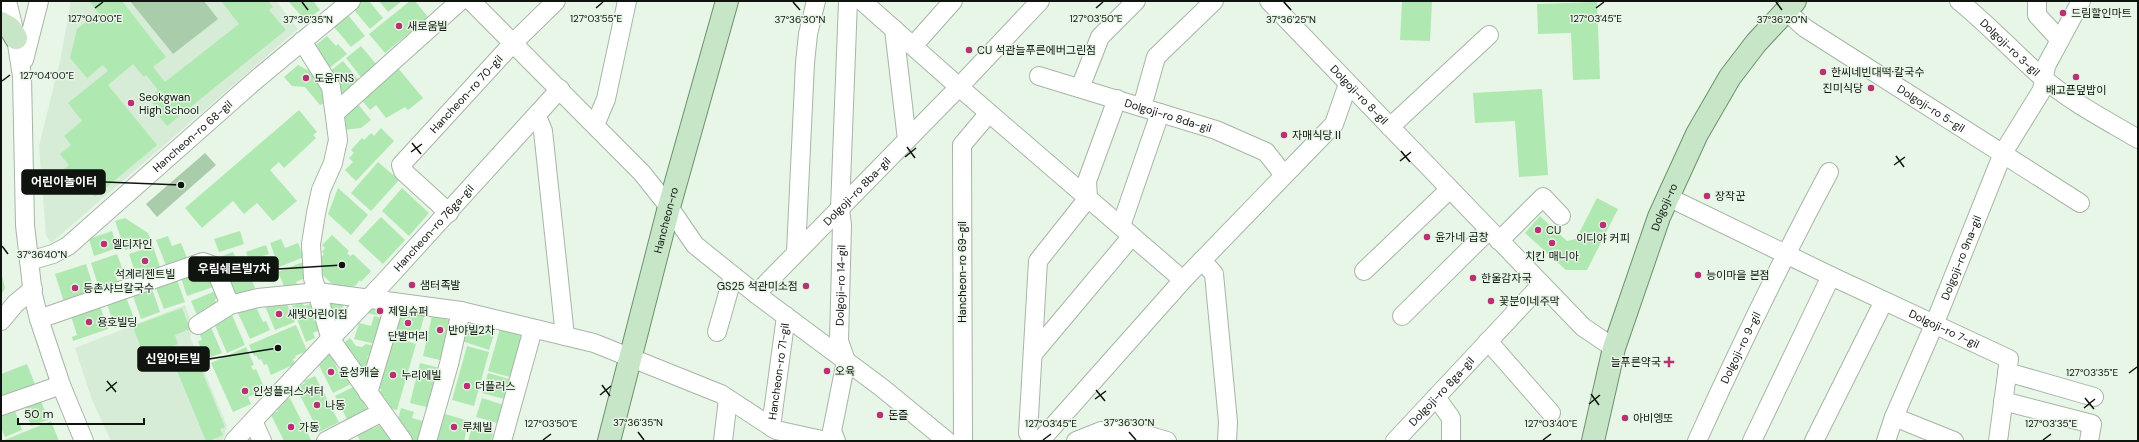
<svg xmlns="http://www.w3.org/2000/svg" width="2139" height="442" viewBox="0 0 2139 442" font-family="'DM Sans','Noto Sans KR',sans-serif">
<style>
.built{fill:#d7ecd7}
.green{fill:#a9ccaa}
.building{fill:#b0e8b1}
.lines{fill:none;stroke-linecap:round;stroke-linejoin:round}
.minor-casing{stroke:#a7b5a7;stroke-width:20}
.major-casing{stroke:#6d916e;stroke-width:24}
.minor{stroke:#fff;stroke-width:18}
.major{stroke:#c6e6c7;stroke-width:22}
.ticks{fill:none;stroke:#0f140f;stroke-width:1.5}
.poi-dot{fill:#b83273;stroke:#e7f6e6;stroke-width:1.5}
.labels{text-anchor:middle;dominant-baseline:central;stroke-width:3;stroke-linejoin:round;paint-order:stroke}
.poi-label{font-size:11px;fill:#0f140f;stroke:#e7f6e6;text-anchor:start}
.street-label{font-size:11px;fill:#0f140f;stroke:#e7f6e6}
.ticks-label{font-size:10px;text-anchor:middle;fill:#0f140f;stroke:#e7f6e6;stroke-width:3;stroke-linejoin:round;paint-order:stroke}
.leader{fill:none;stroke:#0f140f;stroke-width:1.5}
.callout-dot{fill:#0f140f;stroke:#e7f6e6;stroke-width:1.5}
.callout{fill:#0f140f;stroke:#0f140f;stroke-width:1.5}
.callout-label{font-size:12px;text-anchor:middle;font-weight:bold;fill:#fff}
</style>
<rect width="100%" height="100%" fill="#e7f6e6"/>
<g class="built">
<polygon points="71,1 276,1 298,29 51,243 46,235 39,146 60,61"/>
<polygon points="185,305 193,327 190,337 227,426 223,440 111,441 92,400 75,348"/>
</g>
<g class="green">
<polygon points="130,1 204,1 218,19 173,54"/>
<polygon points="205,153 216,165 157,217 146,204"/>
</g>
<g class="building">
<polygon points="89,1 122,1 166,57 153,67 165,82 239,24 221,1 268,1 273,7 269,10 286,30 167,126 154,110 157,108 149,98 158,90 146,75 144,77 133,64 108,85 157,145 95,197 87,187 77,195 59,173 69,165 60,154 71,145 64,136 82,121 68,103 108,71 103,65 87,78 70,58 77,29 98,12"/>
<polygon points="288,1 313,1 320,10 306,21"/>
<polygon points="360,1 369,1 383,18 370,29 355,11 354,6"/>
<polygon points="379,1 402,1 388,12"/>
<polygon points="410,1 415,1 428,17 385,53 369,34"/>
<polygon points="1402,1 1432,1 1430,41 1400,40"/>
<polygon points="1597,2 1600,79 1573,80 1571,33 1538,34 1537,4"/>
<polygon points="348,15 365,36 351,47 334,27"/>
<polygon points="327,36 336,46 338,44 347,54 328,69 311,49"/>
<polygon points="361,46 376,64 371,68 374,72 364,81 346,58"/>
<polygon points="343,61 360,82 344,96 336,86 329,72"/>
<polygon points="298,65 315,74 330,100 320,105 305,87 292,86 284,77"/>
<polygon points="397,67 423,98 408,110 405,107 386,118 376,105 370,110 360,98"/>
<polygon points="1542,89 1548,175 1519,177 1515,121 1475,123 1473,93"/>
<polygon points="356,102 371,120 361,128 344,130 342,113"/>
<polygon points="299,110 317,132 313,135 316,138 284,168 279,162 270,170 297,201 273,221 257,203 244,214 233,201 202,228 185,208"/>
<polygon points="381,128 394,141 356,181 345,170 353,162 349,158 354,153 351,150 362,138 364,140 371,133 374,136"/>
<polygon points="378,162 399,180 371,211 351,193"/>
<polygon points="338,188 368,215 351,235 328,214"/>
<polygon points="402,188 429,213 409,236 382,211"/>
<polygon points="1597,198 1618,209 1587,270 1566,270 1525,233 1540,216 1567,241 1576,239"/>
<polygon points="381,217 405,240 383,264 358,241"/>
<polygon points="125,218 148,233 151,241 125,250 115,221"/>
<polygon points="112,231 117,248 94,256 89,239"/>
<polygon points="240,231 244,244 219,252 214,239"/>
<polygon points="332,235 349,251 347,253 349,255 351,256 353,254 371,271 361,282 360,280 355,286 344,287 340,291 319,272 320,259 324,254 322,252 325,248 322,245"/>
<polygon points="168,236 172,246 181,243 188,260 167,268 156,240"/>
<polygon points="281,239 285,248 298,243 304,257 279,267 270,243"/>
<polygon points="266,245 269,254 263,256 267,266 274,264 277,270 255,278 246,252"/>
<polygon points="153,246 160,267 136,275 129,254"/>
<polygon points="233,252 236,259 244,256 248,266 233,271 231,267 219,271 215,259"/>
<polygon points="117,254 122,268 114,271 119,285 100,291 91,263"/>
<polygon points="303,262 308,274 305,278 296,282 299,288 287,293 278,272"/>
<polygon points="86,264 95,292 64,302 55,274"/>
<polygon points="205,266 216,286 187,296 180,275"/>
<polygon points="248,269 255,288 232,296 225,277"/>
<polygon points="1,271 5,288 1,295"/>
<polygon points="176,277 185,302 164,309 156,288 160,287 159,283"/>
<polygon points="151,286 160,312 141,319 132,293"/>
<polygon points="218,290 221,297 215,299 216,304 204,309 208,317 199,320 191,301"/>
<polygon points="125,294 135,321 115,328 106,301"/>
<polygon points="336,297 347,302 334,316 326,308"/>
<polygon points="275,302 287,304 295,322 275,330 265,306"/>
<polygon points="302,302 304,306 310,304 320,330 313,333 315,338 306,342 292,306"/>
<polygon points="254,303 263,322 266,321 270,330 250,339 237,311"/>
<polygon points="373,304 389,307 387,317 366,313"/>
<polygon points="100,306 108,329 73,341 72,337 77,335 71,316"/>
<polygon points="182,308 190,329 175,335 178,344 144,357 133,326"/>
<polygon points="399,308 425,313 418,339 392,332"/>
<polygon points="232,315 245,345 227,353 214,323"/>
<polygon points="374,316 387,319 380,345 354,339 359,323 371,326"/>
<polygon points="432,316 453,321 444,361 423,356"/>
<polygon points="487,322 497,325 489,350 462,341 466,328 483,334"/>
<polygon points="210,325 222,353 205,359 198,341 202,340 198,330"/>
<polygon points="296,325 307,351 295,356 296,358 293,359 295,364 271,375 267,364 264,365 261,359 259,360 256,355 254,356 249,345"/>
<polygon points="501,325 526,332 514,378 488,371"/>
<polygon points="390,336 416,344 397,410 386,407 388,402 384,400 385,397 379,396 381,389 375,387"/>
<polygon points="350,338 356,346 362,347 366,344 375,346 377,349 367,357 371,362 360,371 340,346"/>
<polygon points="467,346 489,352 474,406 452,400"/>
<polygon points="246,347 254,365 251,366 253,370 256,369 264,387 258,389 259,392 248,397 251,404 233,412 211,363"/>
<polygon points="194,352 225,427 220,429 223,435 209,441 206,441 173,361"/>
<polygon points="330,353 340,374 347,371 353,383 333,393 316,359"/>
<polygon points="420,363 440,368 431,408 410,403"/>
<polygon points="27,364 36,387 1,399 1,374"/>
<polygon points="488,373 513,380 508,400 482,393"/>
<polygon points="315,376 339,422 319,432 296,388 305,383 304,381"/>
<polygon points="355,386 368,411 348,421 335,396"/>
<polygon points="40,398 48,420 31,426 23,404"/>
<polygon points="290,398 311,440 308,441 284,441 271,415 278,411 276,408 283,405 282,402"/>
<polygon points="482,398 507,406 501,424 476,417"/>
<polygon points="14,408 22,430 5,437 1,428 1,413"/>
<polygon points="401,408 414,412 412,418 423,421 420,429 425,430 422,441 409,441 397,423"/>
<polygon points="445,414 469,421 464,441 437,441"/>
<polygon points="51,421 59,441 2,441"/>
<polygon points="386,422 394,437 387,441 360,441 356,432 370,425 372,429"/>
<polygon points="473,423 483,426 482,430 493,433 491,441 468,441"/>
</g>
<g class="lines">
<defs>
<g id="minor">
<polyline points="7,1 16,38 22,76 25,225 33,295 39,319 61,385 84,441"/>
<polyline points="471,1 642,173 669,207 695,245 756,294 881,387 947,441"/>
<polyline points="862,1 959,87 1183,280"/>
<path id="s1" d="M1269,1L1583,327L1614,348"/>
<path id="s2" d="M1959,1C1989,25 2014,53 2043,78C2071,102 2106,120 2138,139"/>
<polyline points="2037,1 2037,15 2060,40"/>
<path id="s3" d="M1786,11L1805,28L2080,203"/>
<polyline points="894,29 907,140"/>
<polyline points="302,41 331,87 338,140 333,163 321,190 316,213 311,244 313,278 331,340 403,441"/>
<polyline points="913,46 953,1"/>
<polyline points="24,60 39,1"/>
<path id="s4" d="M1039,76L1216,130L1266,152L1284,175"/>
<polyline points="1080,88 1100,37 1136,1"/>
<polyline points="1142,107 1156,57 1214,1"/>
<polyline points="335,113 460,1"/>
<polyline points="537,116 543,131 565,336"/>
<polyline points="595,125 606,99 627,1"/>
<polyline points="1390,127 1489,35"/>
<path id="s5" d="M1668,197L1831,276L2009,359L1998,441"/>
<path id="s6" d="M449,213L403,171L401,165L513,43L556,1"/>
<polyline points="1121,226 1160,113"/>
<polyline points="1499,241 1543,197 1561,216"/>
<polyline points="796,252 805,63 808,34 816,1"/>
<polyline points="1202,260 1214,274 1228,422 1227,441"/>
<path id="s7" d="M29,261L53,254L68,246L258,78L351,1"/>
<polyline points="1364,271 1450,189"/>
<path id="s8" d="M756,294L959,87L1040,1"/>
<polyline points="1402,316 1489,230"/>
<polyline points="39,319 203,262 214,266 230,305"/>
<polyline points="1,321 15,304 33,289"/>
<polyline points="198,325 230,305 258,298 318,292 461,311 594,343 721,394 776,430 826,441"/>
<polyline points="717,332 733,276"/>
<polyline points="1488,341 1551,413"/>
<polyline points="1033,354 1132,236"/>
<polyline points="2007,372 2094,397"/>
<polyline points="368,393 395,303"/>
<polyline points="1436,397 1451,418 1451,441"/>
<polyline points="2003,401 2092,424 2089,441"/>
<polyline points="1,406 61,385"/>
<polyline points="1894,417 1954,441"/>
<polyline points="253,421 262,441"/>
<path id="s9" d="M771,427L786,316"/>
<path id="s10" d="M234,441L387,279L560,89"/>
<polyline points="326,441 382,412"/>
<polyline points="427,441 449,364 461,311"/>
<polyline points="502,441 533,329"/>
<polyline points="723,441 728,399"/>
<path id="s11" d="M836,441L832,431L846,361L839,341L842,225L840,209L848,1"/>
<polyline points="963,441 962,145 989,113"/>
<polyline points="1033,441 1028,433 1038,261 1088,198 1087,181 1117,99"/>
<polyline points="1040,441 1183,280 1334,124 1348,84"/>
<polyline points="1076,441 1101,431 1136,432 1167,441"/>
<path id="s12" d="M1395,441L1541,285"/>
<path id="s13" d="M1697,441C1738,350 1782,260 1829,172"/>
<polyline points="1752,441 1831,276"/>
<polyline points="1814,441 1884,301"/>
<path id="s14" d="M1886,441L1894,417L1934,325L2003,153L2042,90L2046,66L2081,1"/>
</g>
<g id="major">
<polyline points="1,23 10,28 16,38"/>
<path id="s15" d="M609,441L669,207L727,1"/>
<path id="s16" d="M1593,441L1614,348L1659,217L1697,134L1730,77L1756,43L1795,1"/>
</g>
</defs>
<use href="#minor" class="minor-casing"/>
<use href="#major" class="major-casing"/>
<use href="#minor" class="minor"/>
<use href="#major" class="major"/>
</g>
<path class="ticks" d="M302,2L308,10M793,2L800,10M1284,2L1291,10M1776,2L1782,10M95,8L103,2M596,8L603,2M1096,8L1103,2M1596,8L1604,2M2,81L10,75M412,143L421,154M907,147L915,158M1401,151L1410,162M411,152L422,144M1896,156L1904,167M905,157L916,148M1400,161L1411,152M1894,165L1905,157M2,246L8,254M2129,373L2137,367M107,381L116,392M602,385L610,396M1096,390L1105,401M106,391L117,382M1591,394L1599,405M600,395L611,386M2085,398L2094,409M1095,399L1106,391M1589,404L1600,395M2084,408L2095,399M638,432L644,440M1129,432L1136,440M543,440L551,434M1043,440L1051,434M1543,440L1551,434M2043,440L2051,434"/>
<g class="poi-dot">
<circle cx="2063" cy="13" r="4"/>
<circle cx="399" cy="26" r="4"/>
<circle cx="969" cy="50" r="4"/>
<circle cx="1823" cy="72" r="4"/>
<circle cx="2076" cy="77" r="4"/>
<circle cx="306" cy="78" r="4"/>
<circle cx="1871" cy="88" r="4"/>
<circle cx="131" cy="103" r="4"/>
<circle cx="1284" cy="135" r="4"/>
<circle cx="1707" cy="196" r="4"/>
<circle cx="1603" cy="225" r="4"/>
<circle cx="1538" cy="230" r="4"/>
<circle cx="1427" cy="237" r="4"/>
<circle cx="1552" cy="243" r="4"/>
<circle cx="104" cy="244" r="4"/>
<circle cx="145" cy="261" r="4"/>
<circle cx="1698" cy="275" r="4"/>
<circle cx="1473" cy="278" r="4"/>
<circle cx="412" cy="285" r="4"/>
<circle cx="806" cy="286" r="4"/>
<circle cx="75" cy="288" r="4"/>
<circle cx="1491" cy="301" r="4"/>
<circle cx="380" cy="311" r="4"/>
<circle cx="279" cy="314" r="4"/>
<circle cx="89" cy="322" r="4"/>
<circle cx="408" cy="323" r="4"/>
<circle cx="440" cy="330" r="4"/>
<path d="M1667 356h4v4h4v4h-4v4h-4v-4h-4v-4h4z"/>
<circle cx="827" cy="371" r="4"/>
<circle cx="331" cy="372" r="4"/>
<circle cx="393" cy="375" r="4"/>
<circle cx="467" cy="386" r="4"/>
<circle cx="245" cy="391" r="4"/>
<circle cx="317" cy="405" r="4"/>
<circle cx="880" cy="415" r="4"/>
<circle cx="1625" cy="418" r="4"/>
<circle cx="291" cy="427" r="4"/>
<circle cx="454" cy="427" r="4"/>
</g>
<g class="labels">
<g class="poi-label">
<text x="2071" y="13">드림할인마트</text>
<text x="407" y="26">새로움빌</text>
<text x="977" y="50">CU 석관늘푸른에버그린점</text>
<text x="1831" y="72">한씨네빈대떡·칼국수</text>
<text x="314" y="78">도윤FNS</text>
<text x="1863" y="88" text-anchor="end">진미식당</text>
<text x="2076" y="90" text-anchor="middle">배고픈덮밥이</text>
<text x="139" y="97">Seokgwan<tspan x="139" dy="13">High School</tspan></text>
<text x="1292" y="135">자매식당Ⅱ</text>
<text x="1715" y="196">장작꾼</text>
<text x="1546" y="230">CU</text>
<text x="1435" y="237">윤가네 곱창</text>
<text x="1603" y="238" text-anchor="middle">이디야 커피</text>
<text x="112" y="244">엘디자인</text>
<text x="1552" y="256" text-anchor="middle">치킨 매니아</text>
<text x="145" y="274" text-anchor="middle">석계리젠트빌</text>
<text x="1706" y="275">능이마을 본점</text>
<text x="1481" y="278">한울감자국</text>
<text x="420" y="285">샘터족발</text>
<text x="798" y="286" text-anchor="end">GS25 석관미소점</text>
<text x="83" y="288">등촌샤브칼국수</text>
<text x="1499" y="301">꽃분이네주막</text>
<text x="388" y="311">제일슈퍼</text>
<text x="287" y="314">새빛어린이집</text>
<text x="97" y="322">용호빌딩</text>
<text x="448" y="330">반야빌2차</text>
<text x="408" y="336" text-anchor="middle">단발머리</text>
<text x="1661" y="362" text-anchor="end">늘푸른약국</text>
<text x="835" y="371">오육</text>
<text x="339" y="372">윤성캐슬</text>
<text x="401" y="375">누리에빌</text>
<text x="475" y="386">더플러스</text>
<text x="253" y="391">인성플러스셔터</text>
<text x="325" y="405">나동</text>
<text x="888" y="415">돈즐</text>
<text x="1633" y="418">아비엥또</text>
<text x="299" y="427">가동</text>
<text x="462" y="427">루체빌</text>
</g>
<g class="street-label">
<text stroke="none"><textPath href="#s2" startOffset="69">Dolgoji-ro 3-gil</textPath></text>
<text stroke="none"><textPath href="#s6" startOffset="165">Hancheon-ro 70-gil</textPath></text>
<text stroke="none"><textPath href="#s1" startOffset="130">Dolgoji-ro 8-gil</textPath></text>
<text stroke="none"><textPath href="#s3" startOffset="175">Dolgoji-ro 5-gil</textPath></text>
<text stroke="none"><textPath href="#s4" startOffset="135">Dolgoji-ro 8da-gil</textPath></text>
<text stroke="none"><textPath href="#s7" startOffset="208">Hancheon-ro 68-gil</textPath></text>
<text stroke="none"><textPath href="#s8" startOffset="144">Dolgoji-ro 8ba-gil</textPath></text>
<text stroke="none"><textPath href="#s16" startOffset="245">Dolgoji-ro</textPath></text>
<text stroke="none"><textPath href="#s15" startOffset="228">Hancheon-ro</textPath></text>
<text stroke="none"><textPath href="#s10" startOffset="292">Hancheon-ro 76ga-gil</textPath></text>
<text stroke="none"><textPath href="#s14" startOffset="198">Dolgoji-ro 9na-gil</textPath></text>
<text transform="translate(962 272) rotate(-90)">Hancheon-ro 69-gil</text>
<text stroke="none"><textPath href="#s11" startOffset="159">Dolgoji-ro 14-gil</textPath></text>
<text stroke="none"><textPath href="#s5" startOffset="306">Dolgoji-ro 7-gil</textPath></text>
<text stroke="none"><textPath href="#s13" startOffset="103">Dolgoji-ro 9-gil</textPath></text>
<text stroke="none"><textPath href="#s9" startOffset="56">Hancheon-ro 71-gil</textPath></text>
<text stroke="none"><textPath href="#s12" startOffset="68">Dolgoji-ro 8ga-gil</textPath></text>
</g>
</g>
<g class="ticks-label">
<text x="1096" y="22">127°03'50"E</text>
<text x="1596" y="22">127°03'45"E</text>
<text x="95" y="22">127°04'00"E</text>
<text x="596" y="22">127°03'55"E</text>
<text x="308" y="23">37°36'35"N</text>
<text x="800" y="23">37°36'30"N</text>
<text x="1291" y="23">37°36'25"N</text>
<text x="1782" y="23">37°36'20"N</text>
<text x="47" y="79">127°04'00"E</text>
<text x="42" y="258">37°36'40"N</text>
<text x="2092" y="376">127°03'35"E</text>
<text x="638" y="426">37°36'35"N</text>
<text x="1129" y="426">37°36'30"N</text>
<text x="551" y="427">127°03'50"E</text>
<text x="1051" y="427">127°03'45"E</text>
<text x="1551" y="427">127°03'40"E</text>
<text x="2051" y="427">127°03'35"E</text>
</g>
<path class="leader" d="M181 185L105 182M342 265L278 269M278 348L209 359"/>
<g class="callout-dot">
<circle cx="181" cy="185" r="4"/>
<circle cx="342" cy="265" r="4"/>
<circle cx="278" cy="348" r="4"/>
</g>
<g class="callout">
<rect x="22" y="170" width="83" height="24" rx="4"/>
<rect x="189" y="257" width="89" height="24" rx="4"/>
<rect x="138" y="347" width="71" height="24" rx="4"/>
</g>
<g class="callout-label">
<text x="64" y="186">어린이놀이터</text>
<text x="234" y="273">우림쉐르빌7차</text>
<text x="173" y="363">신일아트빌</text>
</g>
<rect width="2139" height="442" fill="none" stroke="#0f140f" stroke-width="4"/>
<path d="M18 418v6h126v-6" fill="none" stroke="#0f140f" stroke-width="2"/>
<text x="24" y="418" font-size="12" fill="#0f140f" stroke="#e7f6e6" stroke-width="3" paint-order="stroke">50 m</text>
</svg>
